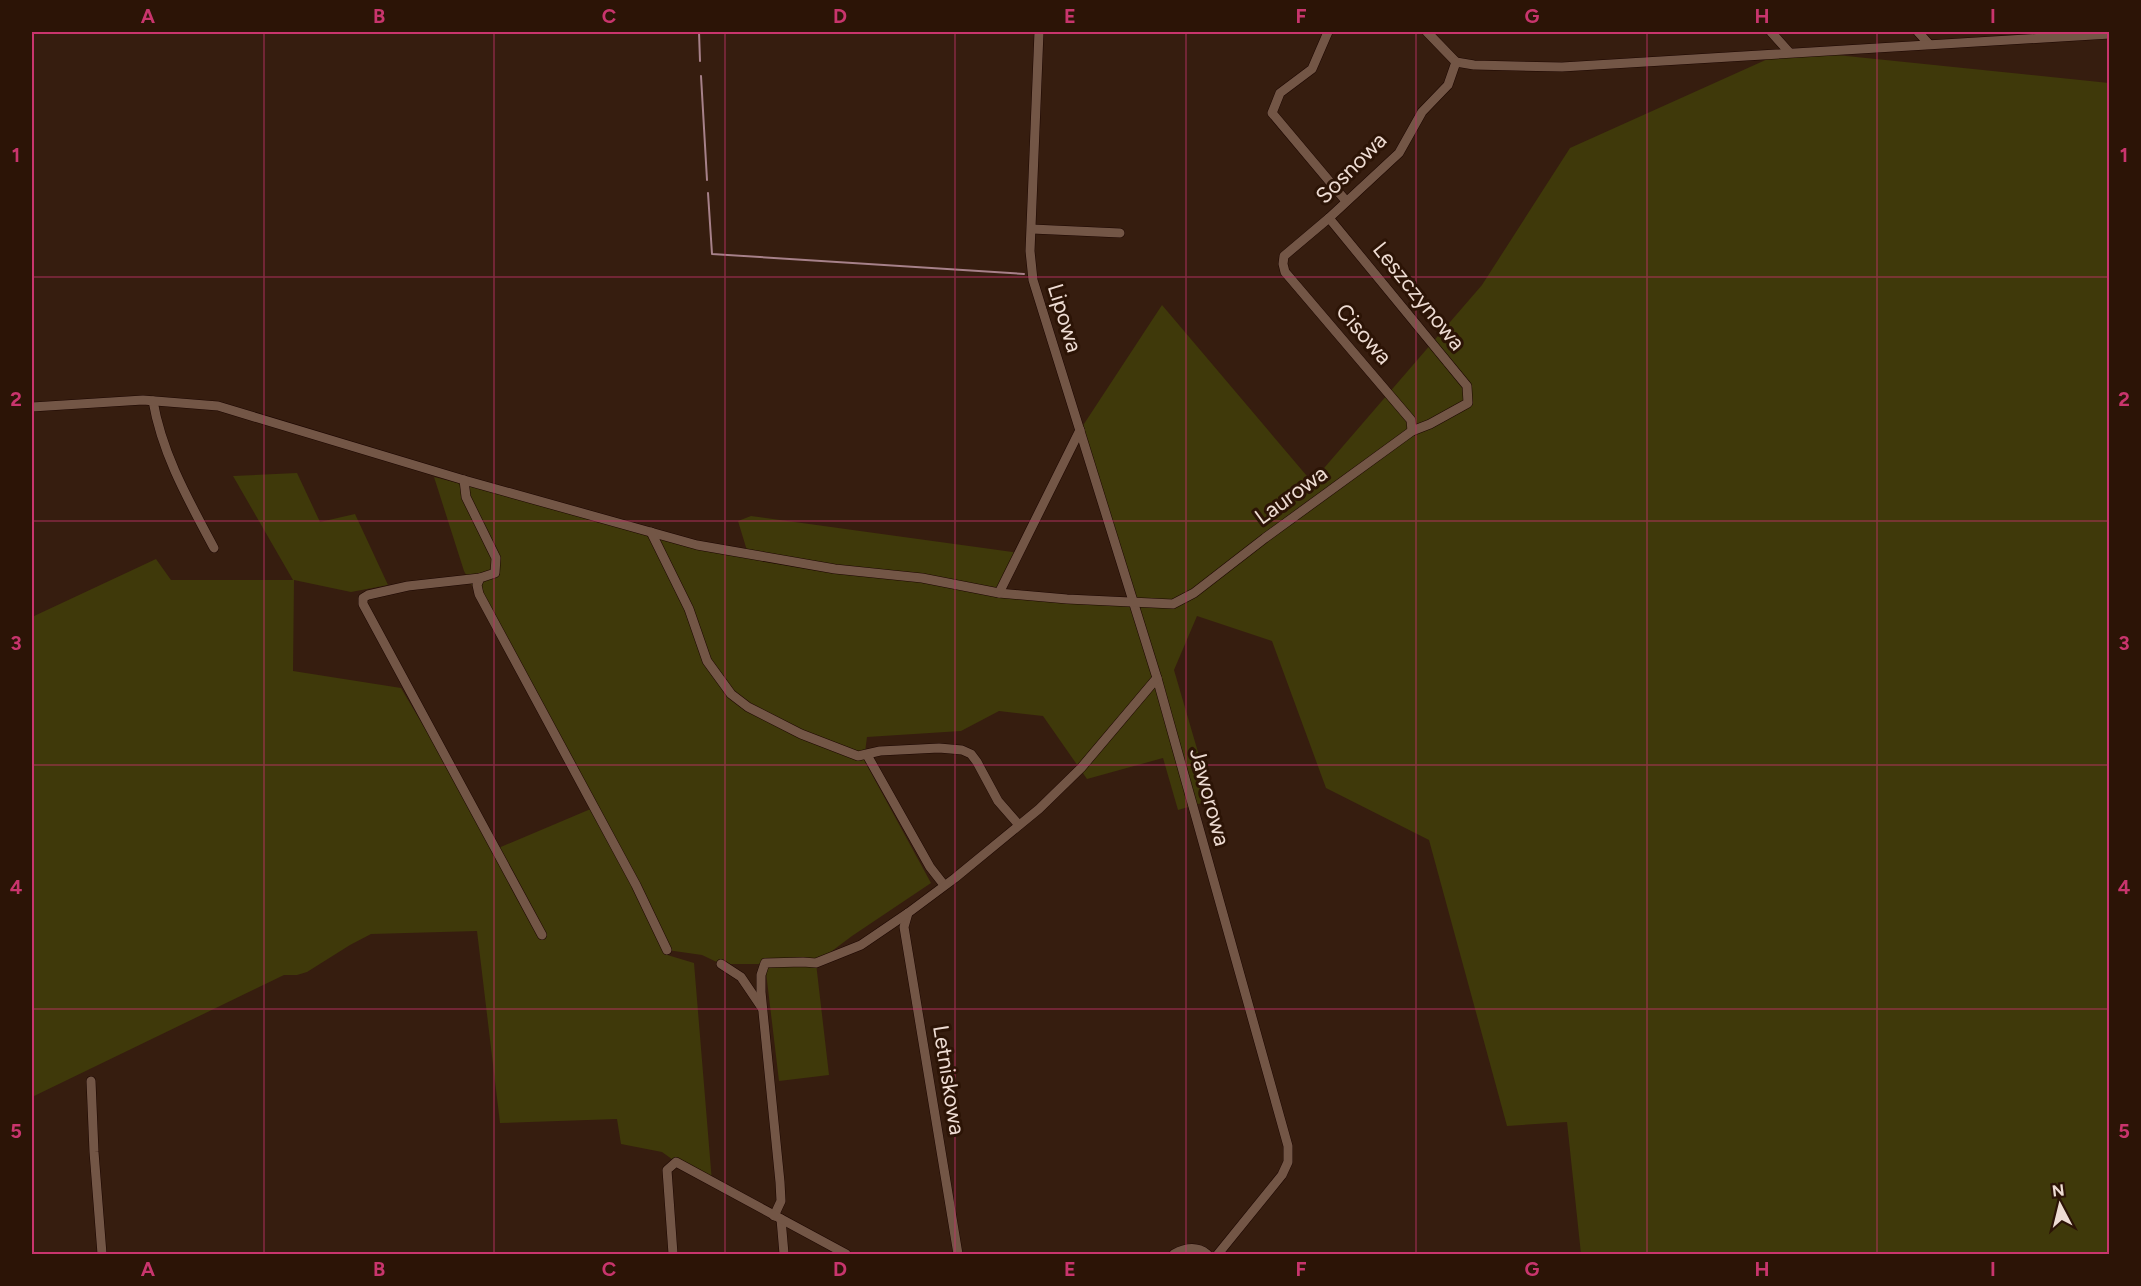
<svg xmlns="http://www.w3.org/2000/svg" width="2141" height="1286" viewBox="0 0 2141 1286" font-family="Figtree,sans-serif">
<style>
.green{fill:#3f390a}
.lines{fill:none;stroke-linecap:round;stroke-linejoin:round}
.stream{stroke:#a7818a;stroke-width:2}
.minor-casing{stroke:#1c0600;stroke-width:10}
.minor{stroke:#735646;stroke-width:9}
.grid{fill:none;stroke:#c9356d;stroke-width:1.5;stroke-opacity:0.55}
.labels{text-anchor:middle;dominant-baseline:central;stroke-width:6;stroke-linejoin:round;paint-order:stroke}
.street-label{font-size:22px;fill:#eedcd3;stroke:#2c1406}
.neatline{fill:none;stroke:#c9356d;stroke-width:2}
.grid-label{font-size:20px;text-anchor:middle;font-weight:bold;fill:#c9356d}
</style>
<rect width="100%" height="100%" fill="#361d0f"/>
<polygon class="green" points="1788,50 2109,83 2109,1254 1581,1254 1567,1122 1507,1126 1429,840 1326,788 1272,641 1197,616 1174,670 1212,800 1178,810 1163,758 1087,779 1043,716 999,711 961,731 867,737 864,760 931,883 852,936 816,963 829,1075 779,1081 765,964 721,964 702,955 667,950 643,900 664,954 694,963 712,1182 676,1162 662,1152 621,1144 617,1119 500,1123 477,931 371,934 350,945 307,972 297,975 284,975 32,1097 32,617 156,559 171,580 293,580 233,476 297,473 320,522 355,514 388,585 351,592 294,580 293,671 401,688 496,849 593,808 464,571 434,477 651,532 748,554 738,521 751,516 1020,553 999,593 1134,603 1080,430 1162,305 1312,482 1482,285 1570,148"/>
<g class="lines">
<g class="stream">
<polyline points="699,32 700,61"/>
<polyline points="701,76 707,180"/>
<polyline points="708,193 712,254 1024,274"/>
</g>
<defs>
<g id="minor">
<polyline points="1039,32 1030,251 1033,280 1157,678 1288,1146 1288,1162 1282,1175 1218,1254"/>
<polyline points="1328,32 1312,69 1280,93 1272,113 1346,201"/>
<polyline points="1427,32 1456,62"/>
<polyline points="1771,32 1789,52"/>
<polyline points="1918,32 1929,44"/>
<polyline points="1456,62 1474,65 1562,67 2110,34"/>
<polyline points="1032,229 1120,233"/>
<path d="M153,401C162,454 189,501 214,548"/>
<polyline points="32,407 143,400 218,406 464,480 697,545 835,569 922,578 999,593 1067,599 1173,604 1194,593 1265,538 1412,431 1430,424 1468,403 1467,386 1329,218"/>
<polyline points="1412,431 1411,420 1285,272 1283,264 1284,256 1329,218 1399,153 1422,112 1448,85 1456,62"/>
<polyline points="464,480 466,497 496,558 495,573 480,578 477,585 479,594 636,885 667,950"/>
<polyline points="651,532 689,609 707,661 731,694 748,707 801,734 858,756 880,751 939,748 962,750 971,754 977,762 998,801 1019,825"/>
<polyline points="480,578 408,586 368,595 363,598 363,604 542,935"/>
<polyline points="999,593 1080,430"/>
<polyline points="867,755 930,867 944,885"/>
<polyline points="908,913 904,927 958,1254"/>
<polyline points="721,964 741,977 762,1008"/>
<polyline points="91,1081 94,1152 102,1254"/>
<polyline points="774,1216 781,1201 780,1182 761,992 761,975 765,963 803,962 816,963 861,945 908,913 955,878 1039,809 1081,768 1157,678"/>
<polyline points="781,1219 784,1254"/>
<polyline points="673,1254 667,1170 676,1162 846,1254"/>
<path d="M1174,1254C1185,1248 1197,1246 1207,1254"/>
</g>
</defs>
<use href="#minor" class="minor-casing"/>
<use href="#minor" class="minor"/>
</g>
<path class="grid" d="M264,32V1254M494,32V1254M725,32V1254M955,32V1254M1186,32V1254M1416,32V1254M1647,32V1254M1877,32V1254M32,277H2110M32,521H2110M32,765H2110M32,1009H2110"/>
<g class="labels">
<g class="street-label">
<text transform="translate(1351 168) rotate(-45)">Sosnowa</text>
<text transform="translate(1419 296) rotate(51)">Leszczynowa</text>
<text transform="translate(1065 318) rotate(73)">Lipowa</text>
<text transform="translate(1364 334) rotate(49)">Cisowa</text>
<text transform="translate(1291 495) rotate(-36)">Laurowa</text>
<text transform="translate(1210 797) rotate(75)">Jaworowa</text>
<text transform="translate(949 1080) rotate(81)">Letniskowa</text>
</g>
</g>
<rect width="2141" height="1286" fill="none" stroke="#2c1406" stroke-width="66"/>
<g transform="translate(2060 1205) rotate(353)" stroke="#2c1406" stroke-width="4.5" paint-order="stroke">
<path d="M0-4.5L10 22L0 15L-10 22Z" fill="#eedcd3"/>
<text y="-9" font-size="16" font-weight="bold" text-anchor="middle" fill="#eedcd3">N</text>
</g>
<rect x="33" y="33" width="2075" height="1220" class="neatline"/>
<g class="grid-label">
<text x="148" y="23">A</text>
<text x="379" y="23">B</text>
<text x="609" y="23">C</text>
<text x="840" y="23">D</text>
<text x="1070" y="23">E</text>
<text x="1301" y="23">F</text>
<text x="1532" y="23">G</text>
<text x="1762" y="23">H</text>
<text x="1993" y="23">I</text>
<text x="16" y="162">1</text>
<text x="2124" y="162">1</text>
<text x="16" y="406">2</text>
<text x="2124" y="406">2</text>
<text x="16" y="650">3</text>
<text x="2124" y="650">3</text>
<text x="16" y="894">4</text>
<text x="2124" y="894">4</text>
<text x="16" y="1138">5</text>
<text x="2124" y="1138">5</text>
<text x="148" y="1276">A</text>
<text x="379" y="1276">B</text>
<text x="609" y="1276">C</text>
<text x="840" y="1276">D</text>
<text x="1070" y="1276">E</text>
<text x="1301" y="1276">F</text>
<text x="1532" y="1276">G</text>
<text x="1762" y="1276">H</text>
<text x="1993" y="1276">I</text>
</g>
</svg>
